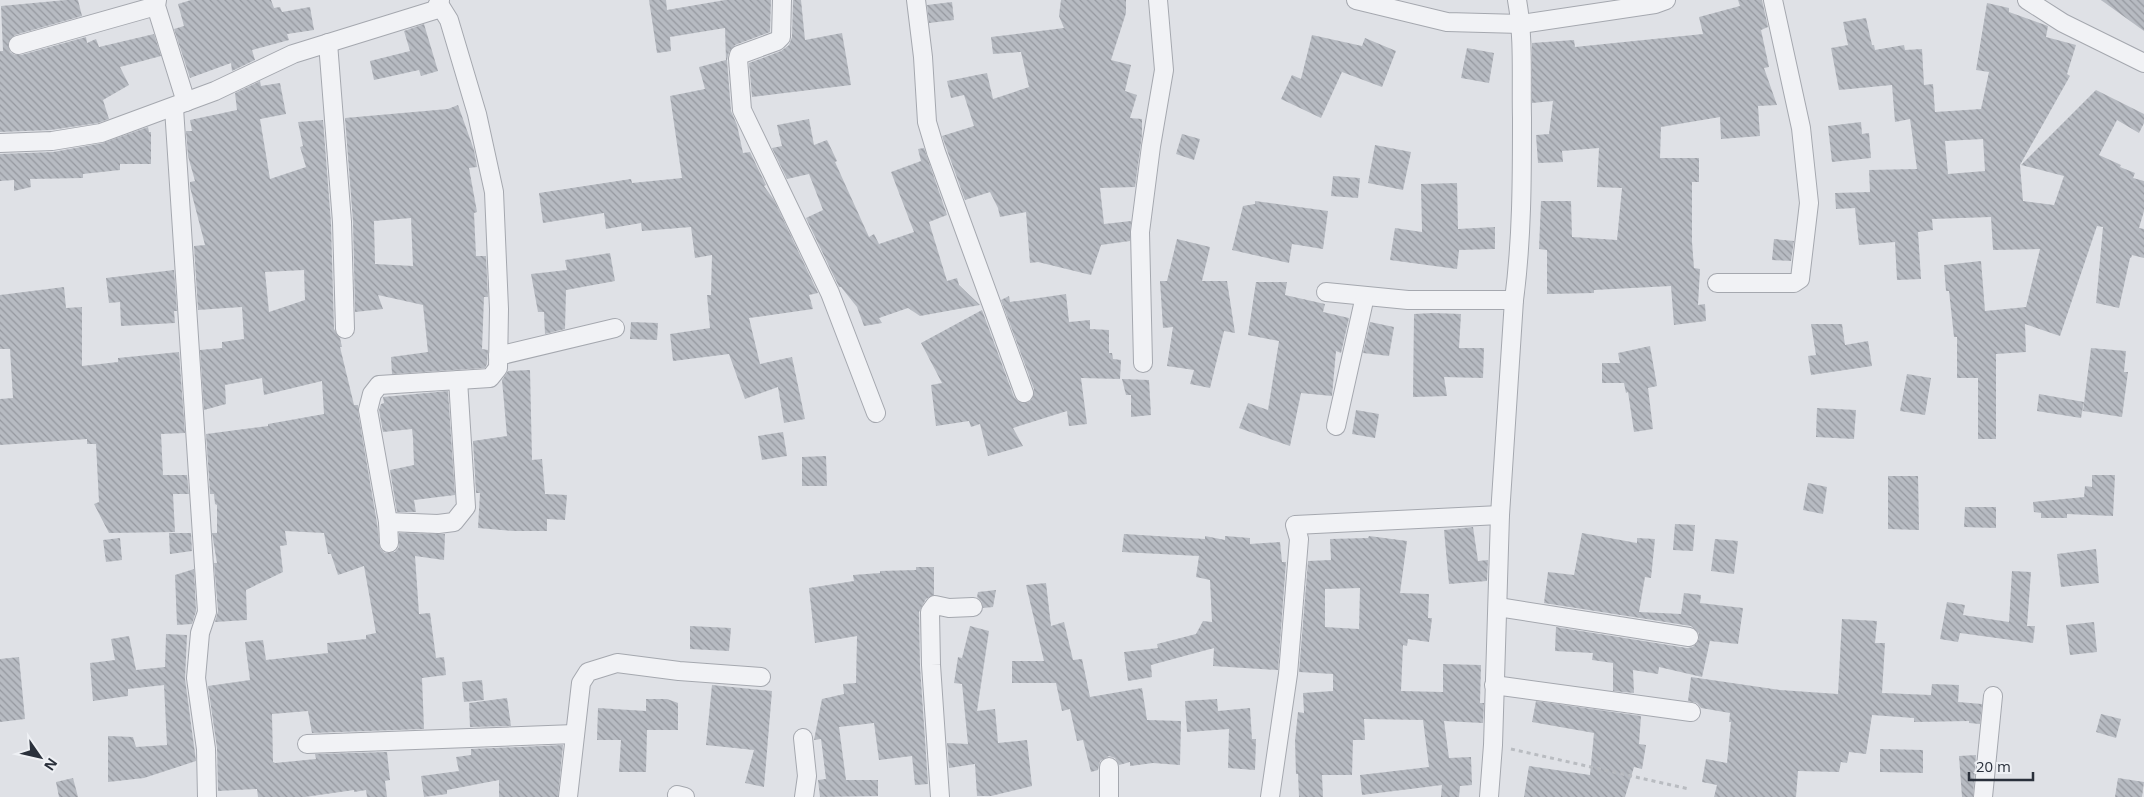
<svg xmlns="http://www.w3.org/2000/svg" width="2144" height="797" viewBox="0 0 2144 797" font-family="'Open Sans',sans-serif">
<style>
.building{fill:url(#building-back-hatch);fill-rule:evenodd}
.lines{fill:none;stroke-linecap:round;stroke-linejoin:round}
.street-casing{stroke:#a5a8af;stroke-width:20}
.path{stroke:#b9bcc1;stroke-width:3;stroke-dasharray:4 4;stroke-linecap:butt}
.street{stroke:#f1f2f5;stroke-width:18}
</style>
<defs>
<pattern id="building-back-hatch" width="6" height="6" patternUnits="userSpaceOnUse" patternTransform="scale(1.25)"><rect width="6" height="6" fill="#b7bbc2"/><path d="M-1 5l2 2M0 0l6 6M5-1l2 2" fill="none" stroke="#95989f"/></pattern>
</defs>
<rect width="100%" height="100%" fill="#dfe1e6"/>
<g class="building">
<polygon points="66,0 78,0 82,16 15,35 8,43 10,52 15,55 21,55 86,37 87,43 96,39 99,47 154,34 161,56 120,67 129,85 103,100 109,119 98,123 51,130 0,132 0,51 3,51 1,6"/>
<polygon points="191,0 271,0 274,8 280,7 282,12 310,7 314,30 287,34 289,40 252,50 255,60 232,71 231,63 190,78 174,29 184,26 178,4"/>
<polygon points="649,0 666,0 667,10 725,0 771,0 770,32 735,45 729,52 727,60 731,111 737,125 743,153 750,152 766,185 764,186 774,200 818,293 809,295 813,309 749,318 760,364 792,357 805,419 784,423 778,387 745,399 729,354 673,361 670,334 710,328 707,295 711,295 712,255 695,258 691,227 642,231 641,223 606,229 604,213 543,223 539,193 631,179 632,183 682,178 670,96 705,89 699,67 726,60 725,28 670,37 671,51 657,53"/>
<polygon points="793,0 801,0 805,40 842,33 851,85 752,97 749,63 781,51 789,45 792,37"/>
<polygon points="1061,0 1126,0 1126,13 1111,60 1131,65 1125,91 1137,95 1130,118 1142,119 1142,135 1135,187 1100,188 1104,224 1131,221 1130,241 1101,245 1091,275 1038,262 1030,263 1026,212 1000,217 998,208 990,192 965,200 942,136 974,126 964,95 951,98 947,81 987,73 993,99 1029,87 1021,52 993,54 991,37 1064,28 1059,16"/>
<polygon points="1738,0 1762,0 1768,27 1761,30 1769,67 1764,68 1777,105 1758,106 1760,136 1721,139 1720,117 1661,127 1660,158 1699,158 1699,182 1692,182 1692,242 1694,268 1700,269 1698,305 1705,304 1706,321 1674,325 1671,286 1594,290 1594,293 1547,294 1547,250 1539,249 1541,201 1571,201 1572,237 1617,240 1622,188 1597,187 1599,148 1562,151 1563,162 1538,163 1536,135 1549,134 1553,101 1532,103 1532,43 1574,40 1575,47 1703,34 1699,17 1740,6"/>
<polygon points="2101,0 2144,0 2144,31"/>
<polygon points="952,2 954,20 929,23 927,5"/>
<path d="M1987,3L2009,8V12L2048,26L2046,37L2076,45L2067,74L2070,76L2020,165L2023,201L2054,205L2064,176L2021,165L2096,90L2144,114V123L2139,133L2117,120L2099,155L2121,165L2120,167L2135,173L2133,178L2144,181V211L2139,228L2144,229V258L2132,255L2131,258H2130L2119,308L2096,303L2103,227L2097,226L2060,336L2025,324L2026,352L1996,354V439H1978V378H1957V337H1954L1949,291H1946L1944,265L1981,261L1985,311L2026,307L2040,249L1993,250L1991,217L1932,219L1933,230L1918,232L1921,279L1897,280L1895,242L1859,245L1855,208L1836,209L1835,193L1870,192L1869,170L1917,169L1910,119L1895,122L1892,85L1839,90L1831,48L1848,45L1843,22L1866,18L1872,45H1874L1875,50L1904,45L1905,50L1922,49L1924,85L1933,84L1935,112L1981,109L1989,72L1976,70ZM1983,139L1985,171L1948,174L1945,141Z"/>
<polygon points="424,24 438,71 421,76 419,70 374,80 370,61 410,51 404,31"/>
<polygon points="1312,35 1362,46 1365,38 1396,51 1382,87 1342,72 1321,118 1281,99 1292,75 1301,79"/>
<polygon points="1467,48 1494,53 1489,83 1461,78"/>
<path d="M260,81L261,86L280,83L286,114L260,119L270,179L306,167L300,147L303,146L298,122L323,120L331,223L334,329L340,338L342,347H340L354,405H358V412L377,523L380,548L385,553L395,552L399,547V533L445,534L444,560L415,556L419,614L430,613L436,658L444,657L446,675L422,678L424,729L312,733L308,711L272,714L273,762L275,763L316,759L315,754L387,752L390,780L385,781L387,797H367L366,790L354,792V790L305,797H258L257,789L218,791L217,748L208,686L250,680L245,642L263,640L266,660L328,653L327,643L366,639V635L376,633L364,566L338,575L331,554H328L324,533L285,531L287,545L280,546L283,572L246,590L247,620L215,622L218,611L214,563H217L212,533H217V505L215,504L214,494H210L206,434L268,426V424L324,414L322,381L264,395L262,378L225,385L226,404L204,410L200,350L222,348V342L244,339L242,307L198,310L194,246L205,245L190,187V182L195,181L188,156L186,131H192L190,120L237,110L235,93ZM304,270L305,300L269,312L265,272Z"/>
<path d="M458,105L474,150L477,167L469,168L477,212L474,213L476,256H486L488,297H484L482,349L488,350L487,364L485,368L392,374L391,357L428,352L423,305L378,295L383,309L355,312L353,222L345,118L448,109ZM411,218L413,266L375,264L374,221Z"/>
<polygon points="809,119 814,145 827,140 837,161 835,162 869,237 874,234 879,244 914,232 891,172 921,161 918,149 924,148 947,215 929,222 947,281 957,278 959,285 980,305 920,316 908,308 879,318 882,323 864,326 857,307 841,287 839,287 806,218 823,210 809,174 787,179 772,148 782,146 777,125"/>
<polygon points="1861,122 1862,134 1869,133 1871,158 1832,162 1828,126"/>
<polygon points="148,127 149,132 151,132 151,164 120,164 120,170 83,174 83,178 30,179 31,187 14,191 14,180 0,181 0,154 53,152 103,143"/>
<polygon points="1182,134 1200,139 1194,160 1176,154"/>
<polygon points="1375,145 1411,152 1403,190 1368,183"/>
<polygon points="1333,176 1360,178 1358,198 1331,196"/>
<polygon points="1457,183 1458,229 1495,227 1495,249 1459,250 1457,269 1390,260 1395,228 1422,232 1421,184"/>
<polygon points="1255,201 1328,211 1323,249 1292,244 1289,263 1232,250 1243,206 1255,204"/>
<polygon points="1177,239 1210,247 1202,281 1227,281 1235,333 1224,331 1210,388 1190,384 1194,370 1167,366 1173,327 1163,328 1160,281 1167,281"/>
<polygon points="1774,239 1794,241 1791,261 1772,260"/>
<polygon points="610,253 615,281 566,290 565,329 545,334 544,312 538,312 531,274 567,270 565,260"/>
<polygon points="174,270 177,311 174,311 175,323 121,326 120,302 109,303 106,278"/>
<polygon points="1256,282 1287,282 1285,295 1325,304 1323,312 1349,318 1341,353 1336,351 1332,396 1301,393 1290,446 1239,428 1248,403 1268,410 1279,341 1248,335"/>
<polygon points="64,287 66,308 82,307 82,366 118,362 118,358 179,352 185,433 161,434 163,475 187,475 189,494 173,494 175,532 109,533 94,504 99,502 96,444 87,444 87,439 0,445 0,399 13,398 10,349 0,349 0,295"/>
<polygon points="1066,294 1069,322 1090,320 1090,329 1109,330 1109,353 1112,353 1113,359 1121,360 1120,379 1081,378 1087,424 1069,426 1067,411 1013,428 1023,446 988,456 980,424 971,427 969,421 936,426 931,385 942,383 921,343 982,310 1014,397 1018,401 1027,403 1032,399 1034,389 1001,300 1009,296 1010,302"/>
<polygon points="1433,313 1461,314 1459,348 1484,348 1483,378 1444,377 1447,396 1413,397 1414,314"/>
<polygon points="631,322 658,323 657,340 630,339"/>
<polygon points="1370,322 1394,327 1389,356 1363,353"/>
<polygon points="1811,324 1842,324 1845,345 1868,341 1872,366 1811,375 1808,356 1816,355"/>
<polygon points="1650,346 1657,386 1648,388 1653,429 1634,432 1628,392 1626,393 1624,383 1602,383 1602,363 1620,363 1618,353"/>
<polygon points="2091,348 2126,351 2124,372 2128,372 2122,417 2083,411"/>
<polygon points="530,370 532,460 542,459 545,494 567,495 565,520 547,519 547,531 513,531 478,528 480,493 476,493 473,441 507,436 502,380 508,371"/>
<polygon points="1907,374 1931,378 1925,415 1900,411"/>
<polygon points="1122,379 1149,380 1151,415 1131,417 1131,395 1126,395"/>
<polygon points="448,391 455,495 414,500 416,512 397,512 390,470 414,465 413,438 412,429 383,432 379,410 381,404 384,403 383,397"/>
<polygon points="2039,394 2084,402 2081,418 2037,411"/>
<polygon points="1817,408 1856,410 1854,439 1816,437"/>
<polygon points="1356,410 1379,414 1375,438 1352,434"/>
<polygon points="783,432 787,456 762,460 758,436"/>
<polygon points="826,456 827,486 802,486 802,457"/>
<polygon points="2092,475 2115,475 2113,516 2067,514 2067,518 2041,518 2041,513 2034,512 2033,502 2084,497 2085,486 2092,487"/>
<polygon points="1888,476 1918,476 1919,530 1888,529"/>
<polygon points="1808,483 1827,487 1823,514 1803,510"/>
<polygon points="1965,507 1996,507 1996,528 1964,527"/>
<polygon points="1675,524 1695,525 1693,551 1673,550"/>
<polygon points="1473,527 1478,561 1488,560 1487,581 1449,584 1444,530"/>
<polygon points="169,533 191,533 192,551 170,554"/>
<polygon points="1582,533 1637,543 1637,538 1655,539 1651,578 1645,577 1639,612 1681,614 1684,593 1701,595 1700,603 1743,608 1738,644 1710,641 1702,677 1659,667 1658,674 1633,670 1634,693 1613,691 1613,663 1592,660 1593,653 1555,651 1556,627 1687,648 1693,647 1699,639 1699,633 1691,626 1544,603 1548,572 1574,575"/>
<polygon points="1124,534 1205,539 1205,536 1225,540 1225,536 1250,538 1250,544 1280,542 1282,562 1286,562 1278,670 1213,666 1214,648 1151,665 1152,677 1128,681 1124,652 1158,648 1157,644 1196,634 1203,621 1212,622 1210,580 1196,577 1199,556 1122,552"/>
<path d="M1369,536L1407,541L1400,593L1429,594L1428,618H1432L1429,642L1408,639L1407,646L1403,645L1401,691L1443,692V664L1481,665L1480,703H1484L1483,723L1444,721L1449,758L1471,757L1472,785L1460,786L1459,797H1441L1442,785L1362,795L1360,775L1429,767L1423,720L1364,719L1365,740H1353L1352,775H1322L1323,797H1299L1298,774H1296L1295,741L1298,712L1304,713L1303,693L1333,691V674L1299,672L1308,561L1331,560L1330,539L1368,538ZM1360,588L1359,629L1325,627V589Z"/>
<polygon points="120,538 122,560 106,562 103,540"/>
<polygon points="1715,539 1738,541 1734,574 1711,571"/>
<polygon points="2096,549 2099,583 2061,587 2057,554"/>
<polygon points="916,567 934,567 934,595 926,599 919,612 920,666 928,784 915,785 912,756 879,760 874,723 839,727 846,780 878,780 878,796 820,797 818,780 826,779 821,739 814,740 822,699 844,694 843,684 856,683 857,636 815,643 809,588 854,581 853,575 880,573 880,571 916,570"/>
<polygon points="194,569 196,611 192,624 177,625 175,575"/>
<polygon points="2012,571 2031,572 2027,626 2035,626 2033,643 1960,633 1958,642 1940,639 1947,602 1965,605 1963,615 2009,622"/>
<polygon points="1046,583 1051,626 1064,622 1073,660 1082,659 1090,697 1142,688 1147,720 1181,721 1180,765 1153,763 1130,766 1130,762 1119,765 1115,758 1109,756 1100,761 1098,770 1091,772 1083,740 1077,741 1070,709 1062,711 1056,683 1012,683 1012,661 1044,661 1026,585"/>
<polygon points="996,590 993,607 983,608 982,602 977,597 978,592"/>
<polygon points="1842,619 1877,621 1875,643 1885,643 1882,693 1931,695 1932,684 1959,685 1958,702 1982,704 1980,724 1969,723 1969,721 1914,722 1914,718 1872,715 1866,754 1849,752 1847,763 1841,762 1839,772 1798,771 1796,797 1714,797 1717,785 1702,782 1706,759 1727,763 1731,722 1729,722 1730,713 1701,708 1697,703 1688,701 1691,677 1780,690 1838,694"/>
<polygon points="2094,622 2097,652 2070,655 2066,625"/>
<polygon points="690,626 731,628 729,651 690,649"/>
<polygon points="970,626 989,631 977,711 995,709 998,743 1027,740 1032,786 991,796 977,796 975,764 949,768 947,743 968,744 962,684 954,683 958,657 962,658"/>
<polygon points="166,634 187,635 185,679 196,761 144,778 108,782 108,736 133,737 136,747 167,745 164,685 128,689 128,696 93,701 90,663 115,660 111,639 129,636 136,670 165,667"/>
<polygon points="19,657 25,719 0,722 0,659"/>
<polygon points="482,680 484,700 464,702 462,682"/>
<polygon points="712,685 772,691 764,787 745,783 754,750 706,745"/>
<polygon points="507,698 511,726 470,727 469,703"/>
<polygon points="646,699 667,699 678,703 678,730 647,730 646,772 619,772 621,740 597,740 598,708 646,711"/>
<polygon points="1217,699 1218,711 1250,708 1252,739 1256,739 1255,770 1228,768 1229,729 1187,732 1185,701"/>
<polygon points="1536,701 1641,716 1639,744 1646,745 1642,769 1634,767 1625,797 1524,797 1529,766 1590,775 1594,733 1532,722"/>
<polygon points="2101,714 2121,719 2116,738 2096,732"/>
<polygon points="563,745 558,797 499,797 499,780 447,790 447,794 424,797 421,776 459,771 456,757 471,755 471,749"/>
<polygon points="1880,749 1923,750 1923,773 1880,772"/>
<polygon points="1976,755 1973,797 1962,797 1959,756"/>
<polygon points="73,778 78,797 59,797 56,782"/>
<polygon points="2118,778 2144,782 2142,797 2115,797"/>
</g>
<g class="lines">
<defs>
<g id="street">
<polyline points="157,0 156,6 186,102"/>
<polyline points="782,0 781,37 777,41 739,55 738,59 742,110 830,293 876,413"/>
<polyline points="916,0 923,57 927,122 936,152 1024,393"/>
<polyline points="1356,0 1447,22 1521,24 1655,4 1666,0"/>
<polyline points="2027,0 2063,23 2144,63"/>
<polyline points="328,43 342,222 345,329"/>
<polyline points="18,45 156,6"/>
<polyline points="174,108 207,612 200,633 196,678 206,749 207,797"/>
<polyline points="0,143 52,141 101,133 215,91 293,54 435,10 440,0"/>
<polyline points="1717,283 1794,283 1800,279 1809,203 1801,128 1773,0"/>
<polyline points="1326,292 1408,300 1514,300"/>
<polyline points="498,356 615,328"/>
<polyline points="1143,363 1140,232 1151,146 1164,70 1158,0"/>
<polyline points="1336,426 1365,296"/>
<polyline points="388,522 438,524 454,522 466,507 458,380"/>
<polyline points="389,543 388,522 368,410 372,394 379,385 490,378 498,368 499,309 494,192 477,114 449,20 439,4"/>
<polyline points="1498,607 1689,637"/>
<polyline points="1494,685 1691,712"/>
<polyline points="803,738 807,776 804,797"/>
<polyline points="307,744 575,734"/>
<polyline points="1109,767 1109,797"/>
<polyline points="677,795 685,797"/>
<polyline points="568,797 581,683 588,672 617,663 679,671 761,677"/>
<polyline points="940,797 931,665 930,612 935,605 949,608 973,607"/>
<polyline points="1270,797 1288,674 1299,539 1295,525 1500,515"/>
<path d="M1489,797L1493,745L1500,515L1514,300C1522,240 1522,178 1522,118C1521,78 1524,39 1517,0"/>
<polyline points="1983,797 1993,696"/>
</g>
</defs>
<use href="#street" class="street-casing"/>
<polyline class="path" points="1511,749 1689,789"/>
<use href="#street" class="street"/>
</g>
<g transform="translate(40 757) rotate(124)" stroke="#eef0f4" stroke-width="4" paint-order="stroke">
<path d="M0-4L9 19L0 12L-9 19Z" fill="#2a303b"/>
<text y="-8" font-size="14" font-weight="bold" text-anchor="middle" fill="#2a303b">N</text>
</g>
<path d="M1969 772v8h64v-8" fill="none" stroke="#2a303b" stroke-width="2.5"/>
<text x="1976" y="772" font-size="15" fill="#2a303b" stroke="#eef0f4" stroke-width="4" paint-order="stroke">20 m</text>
</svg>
